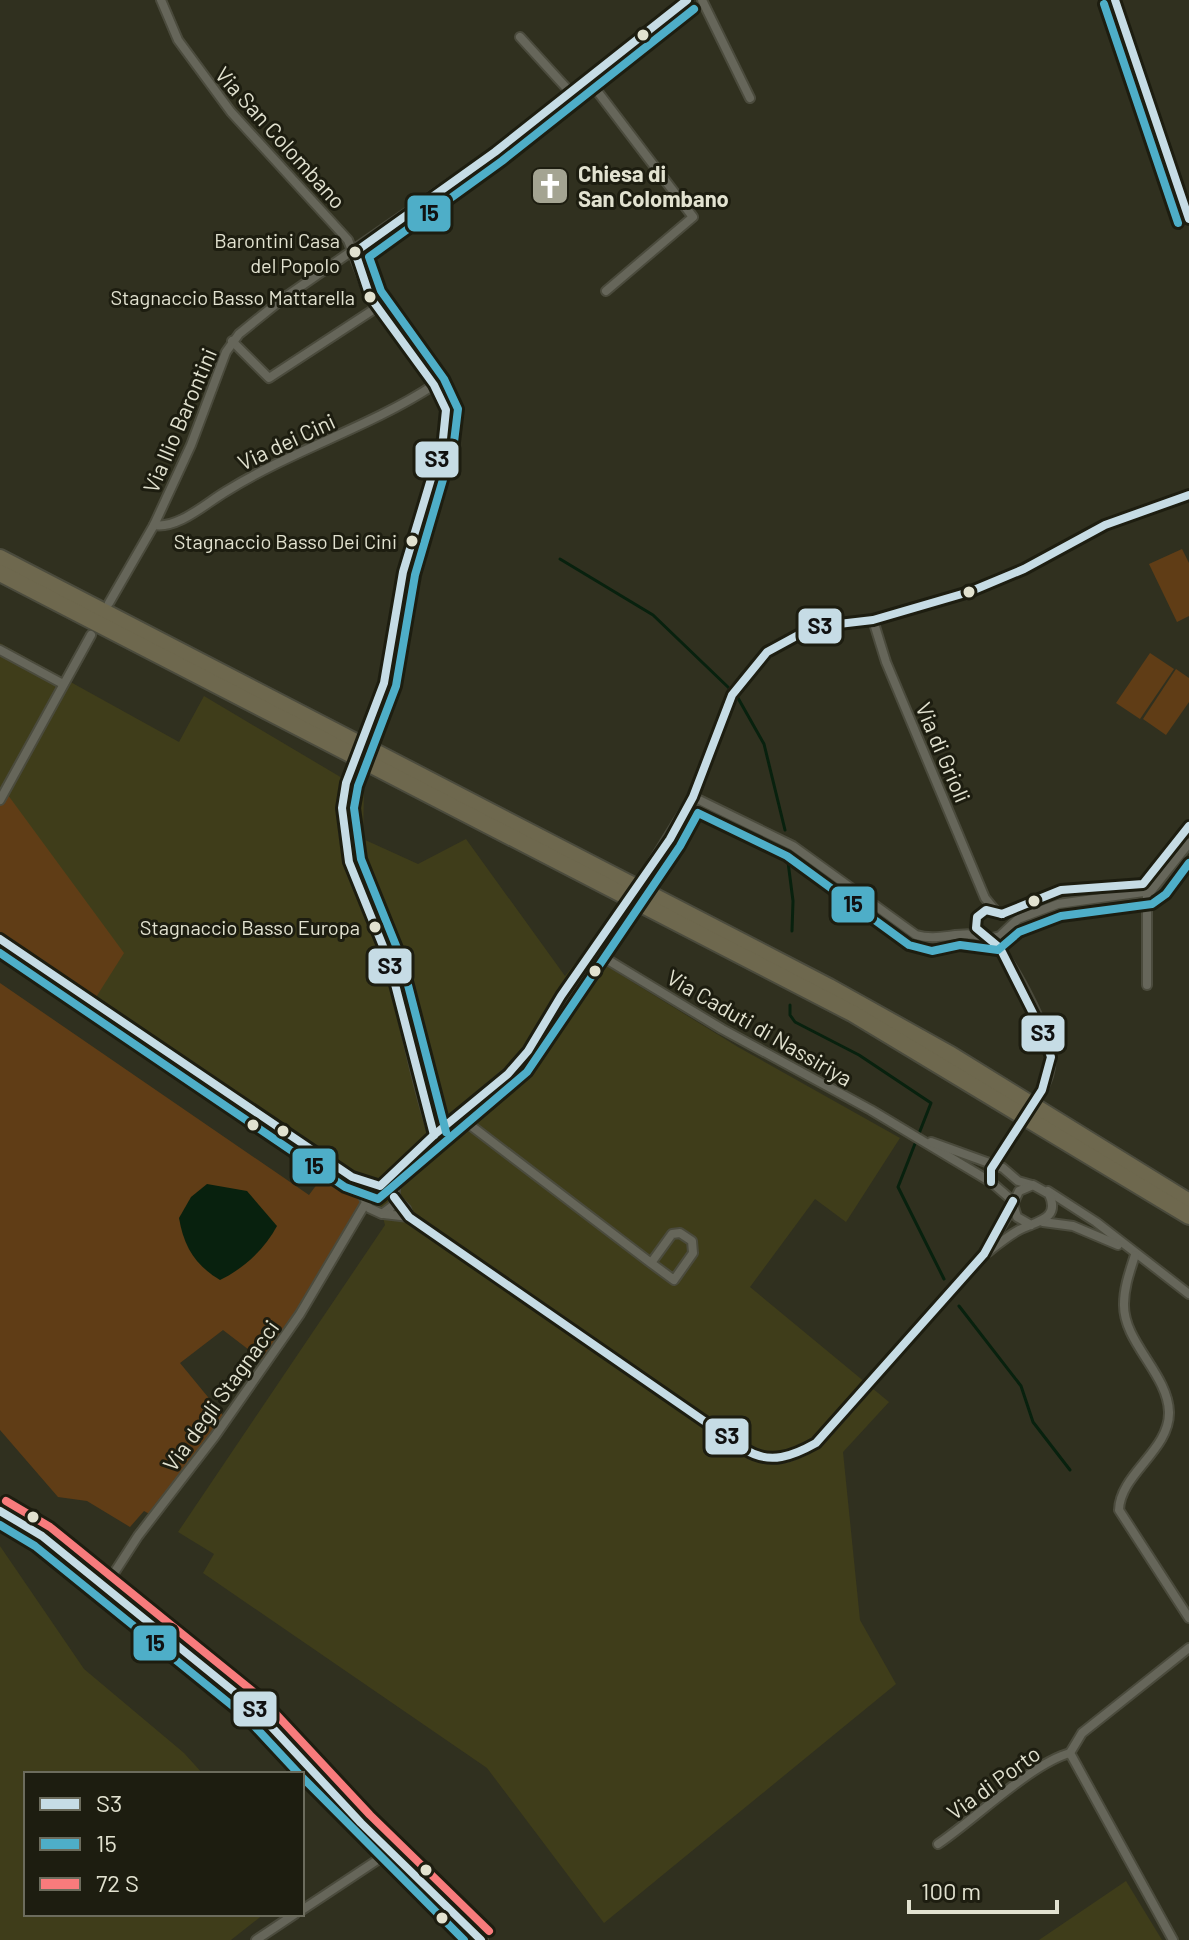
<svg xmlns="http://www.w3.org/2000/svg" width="1189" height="1940" viewBox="0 0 1189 1940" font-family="Barlow,sans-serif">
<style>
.built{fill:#3f3d1a}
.green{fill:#603d16}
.water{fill:#08210e}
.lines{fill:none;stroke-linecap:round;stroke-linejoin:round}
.stream{stroke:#08210e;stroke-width:3}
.street-casing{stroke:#4b4b3d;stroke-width:12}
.secondary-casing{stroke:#4b4b3d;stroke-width:16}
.highway-casing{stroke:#4b4b3d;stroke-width:20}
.street{stroke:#66665a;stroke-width:8}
.secondary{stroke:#66665a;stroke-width:12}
.highway{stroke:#6e684e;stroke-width:16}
.bus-1-casing{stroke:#1d1d10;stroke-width:14}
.bus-2-casing{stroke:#1d1d10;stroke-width:14}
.bus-3-casing{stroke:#1d1d10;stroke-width:14}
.bus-1{stroke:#c6dce5;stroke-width:8}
.bus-2{stroke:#4eaec8;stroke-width:8}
.bus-3{stroke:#f87b7c;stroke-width:8}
.bus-dot{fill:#e2e2d0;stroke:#1d1d10;stroke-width:3}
.labels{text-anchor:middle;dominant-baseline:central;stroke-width:6;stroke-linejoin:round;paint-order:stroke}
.bus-label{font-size:20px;fill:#e2e2d0;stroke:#1d1d10;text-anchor:end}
.street-label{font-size:22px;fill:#e2e2d0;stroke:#1d1d10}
.poi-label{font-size:22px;font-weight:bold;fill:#e2e2d0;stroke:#1d1d10;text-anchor:start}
.line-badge{stroke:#1d1d10;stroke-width:3}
.pale-badge-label{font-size:22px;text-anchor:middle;font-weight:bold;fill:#111}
</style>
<rect width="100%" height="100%" fill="#30301f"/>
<g class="built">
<polygon points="0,643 179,742 204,696 364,791 363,839 418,864 466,839 565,976 584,952 738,1047 900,1138 846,1222 815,1199 750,1287 889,1402 843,1452 860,1620 896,1684 604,1923 487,1768 203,1573 214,1554 178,1532 385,1225 382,1214 374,1212 354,1179 93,1002 0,800"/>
<polygon points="0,1546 84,1669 184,1753 203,1774 26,1774 26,1914 264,1914 231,1940 0,1940"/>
<polygon points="1126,1881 1162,1940 1039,1940"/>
</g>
<g class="green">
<polygon points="1182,549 1189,563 1189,616 1177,622 1149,564"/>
<polygon points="1150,653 1174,669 1140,719 1116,703"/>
<polygon points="1176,669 1189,678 1189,702 1166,735 1143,719"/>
<polygon points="5,791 124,953 93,1002 0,939 0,800"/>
<polygon points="0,983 309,1195 332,1164 354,1179 367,1199 361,1217 265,1362 223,1330 180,1363 226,1419 153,1516 144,1511 130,1527 87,1501 58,1497 0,1430"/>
</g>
<path class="water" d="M207,1184L247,1191L277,1226C265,1249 243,1269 220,1280C195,1265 184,1247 179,1218L191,1197Z"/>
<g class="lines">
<g class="stream">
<polyline points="560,559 653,615 730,689"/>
<polyline points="738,698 764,744 785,830"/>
<polyline points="787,854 793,901 792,931"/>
<polyline points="790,1005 790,1015 795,1022 859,1055 931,1103 898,1187 944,1279"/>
<polyline points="959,1306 1021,1386 1033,1422 1070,1470"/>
</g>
<defs>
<g id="street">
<polyline points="161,0 178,40 231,112 348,240 370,297 434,385 446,410 443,439 403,572 384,683 364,738"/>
<polyline points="702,0 750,98"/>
<polyline points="1115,0 1189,219"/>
<polyline points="520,37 571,93"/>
<polyline points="588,79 693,217 606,291"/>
<polyline points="232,341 269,378 376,308"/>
<path d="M154,525C178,529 205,504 225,492C292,450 368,428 434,385"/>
<polyline points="109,603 154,525 191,445 226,352 239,334 281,300 495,152 687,0"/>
<polyline points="873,620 886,662 985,898 994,909"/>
<polyline points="0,650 63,684"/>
<path d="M354,763C323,844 368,889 389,962C406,1019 414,1079 434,1135"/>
<path d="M693,797L793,846L916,935C941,943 964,927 988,939C1006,947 1047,1030 1050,1051C1053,1069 1046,1083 1038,1098"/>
<polyline points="0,800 91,635"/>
<polyline points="643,878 693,797 734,691 772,648 813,627 873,620 969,592 1024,569 1105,525 1189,495"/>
<polyline points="1002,914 1061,890 1143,884 1159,868 1189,826"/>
<polyline points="983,937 976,928 977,917 986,910 994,909"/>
<polyline points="0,939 352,1177 378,1187"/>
<polyline points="989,939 1000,936 1018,919 1058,904 1151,891 1189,843"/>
<polyline points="593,951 722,1029 871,1110 991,1182 1013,1201"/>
<polyline points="1147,985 1147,890"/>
<polyline points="457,1115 651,1263 674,1280 693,1253 692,1241 680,1233 672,1234 651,1263"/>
<polyline points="931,1142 1003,1168 1018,1181 1032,1185"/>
<polyline points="355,1180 369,1208 382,1214 394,1205 396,1174"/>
<polyline points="991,1182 991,1169 1020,1125"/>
<polyline points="1048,1191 1096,1222 1189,1294"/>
<polyline points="394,1197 406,1209 409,1217"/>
<polyline points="367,1199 370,1191 387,1181 434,1135 518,1064 625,906"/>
<path d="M384,1214L409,1217L417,1222L746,1450C776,1467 804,1455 827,1432L984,1254L1013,1207"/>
<polyline points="1043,1222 1073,1226 1118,1245"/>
<path d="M988,1252C998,1244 1008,1236 1019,1230C1036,1221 1061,1220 1049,1194L1033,1185L1019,1191L1013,1204L1017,1217L1031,1225"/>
<path d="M1135,1255C1130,1271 1124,1287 1124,1304C1123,1342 1168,1374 1169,1412C1170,1450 1120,1474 1119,1510L1189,1618"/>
<polyline points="105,1587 138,1536 215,1436 300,1314 367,1201"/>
<path d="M938,1844C974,1820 1032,1763 1070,1753"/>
<polyline points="302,1910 391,1851"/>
<polyline points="256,1940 295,1914"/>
<polyline points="1173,1940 1070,1753 1082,1733 1189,1648"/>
</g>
<polyline id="secondary" points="0,1511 42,1536 253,1707 361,1823 481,1940"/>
<g id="highway">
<polyline points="0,558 829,987 951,1055 1189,1202"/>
<polyline points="0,573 852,1013 1189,1216"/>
</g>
</defs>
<use href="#street" class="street-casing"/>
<use href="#secondary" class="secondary-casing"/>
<use href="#highway" class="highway-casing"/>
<use href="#street" class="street"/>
<use href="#secondary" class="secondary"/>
<use href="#highway" class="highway"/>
<defs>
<g id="bus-1">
<polyline points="1115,0 1189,219"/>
<polyline points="355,252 370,297 434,385 446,410 443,439 403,572 384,683 346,783 342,808 349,862 389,961 434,1135"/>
<polyline points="355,252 495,152 687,0"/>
<polyline points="1002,914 1061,890 1143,884 1189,826"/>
<polyline points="0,939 352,1177 380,1186 434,1135 508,1074 528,1051 561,996 670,839 693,797 732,695 767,652 813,627 873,620 969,592 1024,569 1105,525 1189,495"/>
<polyline points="991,1182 991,1169 1042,1090 1051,1057 1042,1031 1000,948 976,928 977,917 986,910 1002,914"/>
<path d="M394,1197L409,1217L746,1450C770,1465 793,1456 816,1443L984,1254L1013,1201"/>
<polyline points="0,1511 42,1536 253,1707 361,1823 481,1940"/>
</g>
<g id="bus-2">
<polyline points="1104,4 1178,223"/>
<polyline points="0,953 345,1187 378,1199 527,1072 680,846 698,813 787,856 909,945 932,951 960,945 998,950 1019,932 1061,916 1152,904 1166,894 1189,863"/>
<polyline points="446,1132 401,958 361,859 354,808 358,786 396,686 415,575 454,442 458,409 444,379 381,291 369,257 502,161 694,9"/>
<polyline points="0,1525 35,1546 245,1716 299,1774"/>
<polyline points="302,1777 464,1940"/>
</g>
<polyline id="bus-3" points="6,1501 50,1527 261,1698 370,1815 489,1931"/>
</defs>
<use href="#bus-1" class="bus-1-casing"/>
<use href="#bus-2" class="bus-2-casing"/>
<use href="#bus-3" class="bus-3-casing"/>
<use href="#bus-1" class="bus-1"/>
<use href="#bus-2" class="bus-2"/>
<use href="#bus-3" class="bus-3"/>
</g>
<defs>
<symbol id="church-square" viewBox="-11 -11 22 22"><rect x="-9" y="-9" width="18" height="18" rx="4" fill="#a4a492" stroke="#1d1d10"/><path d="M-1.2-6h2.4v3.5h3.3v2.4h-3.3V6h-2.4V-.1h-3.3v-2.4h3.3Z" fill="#fff"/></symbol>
</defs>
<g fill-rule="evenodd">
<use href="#church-square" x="528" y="164" width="44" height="44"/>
</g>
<g class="bus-dot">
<circle cx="643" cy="35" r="7"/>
<circle cx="355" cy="252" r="7"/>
<circle cx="370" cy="297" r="7"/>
<circle cx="412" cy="541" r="7"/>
<circle cx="969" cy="592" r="7"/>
<circle cx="1034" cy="901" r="7"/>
<circle cx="375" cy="927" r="7"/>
<circle cx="595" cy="971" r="7"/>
<circle cx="253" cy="1125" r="7"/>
<circle cx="283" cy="1131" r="7"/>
<circle cx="33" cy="1517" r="7"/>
<circle cx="426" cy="1870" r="7"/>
<circle cx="442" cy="1918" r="7"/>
</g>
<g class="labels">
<g class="bus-label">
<text x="340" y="240">Barontini Casa<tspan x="340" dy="25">del Popolo</tspan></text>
<text x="355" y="297">Stagnaccio Basso Mattarella</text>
<text x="397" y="541">Stagnaccio Basso Dei Cini</text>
<text x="360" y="927">Stagnaccio Basso Europa</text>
</g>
<g class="street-label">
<text transform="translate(281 137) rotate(48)">Via San Colombano</text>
<text transform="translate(179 420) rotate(-67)">Via Ilio Barontini</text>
<text transform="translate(286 441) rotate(-25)">Via dei Cini</text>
<text transform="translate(944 752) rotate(67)">Via di Grioli</text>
<text transform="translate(760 1027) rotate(30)">Via Caduti di Nassiriya</text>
<text transform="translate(220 1395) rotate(-54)">Via degli Stagnacci</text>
<text transform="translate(993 1782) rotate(-36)">Via di Porto</text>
</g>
<g class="poi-label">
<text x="578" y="173">Chiesa di<tspan x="578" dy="25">San Colombano</tspan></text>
</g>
</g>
<g class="line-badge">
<rect x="406" y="194" width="46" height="39" rx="8" fill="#4eaec8"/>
<rect x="414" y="440" width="46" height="39" rx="8" fill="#c6dce5"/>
<rect x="797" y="607" width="46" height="38" rx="8" fill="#c6dce5"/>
<rect x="830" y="885" width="46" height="39" rx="8" fill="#4eaec8"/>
<rect x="367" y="947" width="46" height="38" rx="8" fill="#c6dce5"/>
<rect x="1020" y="1014" width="46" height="39" rx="8" fill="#c6dce5"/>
<rect x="291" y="1147" width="46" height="38" rx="8" fill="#4eaec8"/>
<rect x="704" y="1417" width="46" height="39" rx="8" fill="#c6dce5"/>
<rect x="132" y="1624" width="46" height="38" rx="8" fill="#4eaec8"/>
<rect x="232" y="1690" width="46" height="38" rx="8" fill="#c6dce5"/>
</g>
<g class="pale-badge-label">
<text x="429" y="221">15</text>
<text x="437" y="467">S3</text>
<text x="820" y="634">S3</text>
<text x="853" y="912">15</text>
<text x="390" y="974">S3</text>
<text x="1043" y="1041">S3</text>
<text x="314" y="1174">15</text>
<text x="727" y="1444">S3</text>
<text x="155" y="1651">15</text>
<text x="255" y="1717">S3</text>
</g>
<rect x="24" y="1772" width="280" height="144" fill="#1d1d10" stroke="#6c6c5d" stroke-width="2"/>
<rect x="40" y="1798" width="40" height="12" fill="#c6dce5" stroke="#6c6c5d" stroke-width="2"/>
<text x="96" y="1812" font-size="24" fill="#e2e2d0">S3</text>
<rect x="40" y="1838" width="40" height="12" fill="#4eaec8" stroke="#6c6c5d" stroke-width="2"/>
<text x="96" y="1852" font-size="24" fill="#e2e2d0">15</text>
<rect x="40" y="1878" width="40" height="12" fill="#f87b7c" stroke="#6c6c5d" stroke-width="2"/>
<text x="96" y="1892" font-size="24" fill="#e2e2d0">72 S</text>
<path d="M909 1900v12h148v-12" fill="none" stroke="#e2e2d0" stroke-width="4"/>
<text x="921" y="1900" font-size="24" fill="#e2e2d0" stroke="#1d1d10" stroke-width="6" paint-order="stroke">100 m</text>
</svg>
